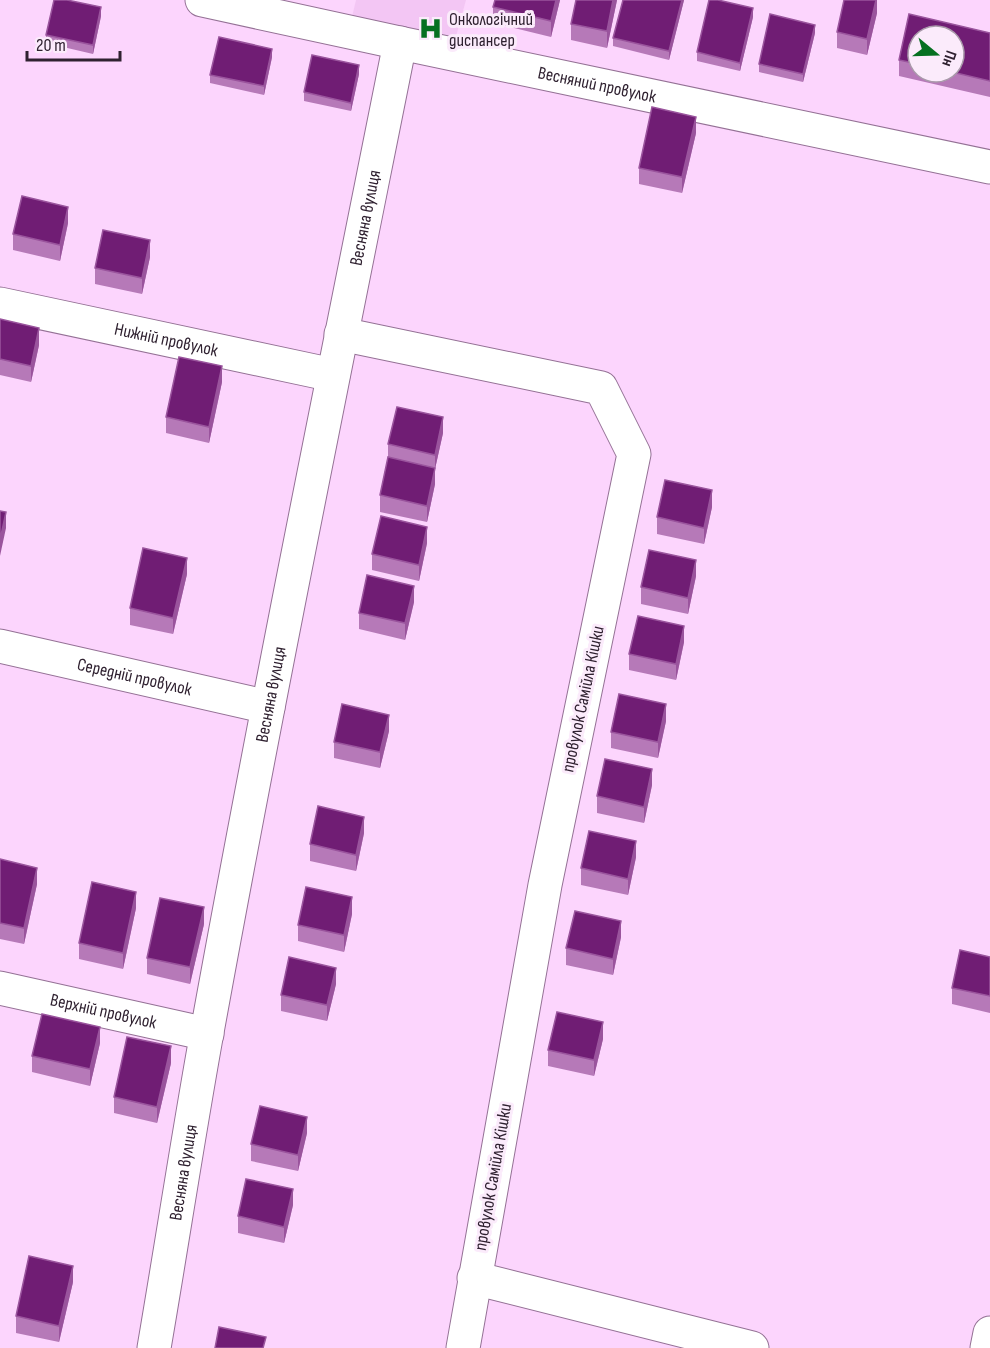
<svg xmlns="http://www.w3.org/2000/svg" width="990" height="1348" viewBox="0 0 990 1348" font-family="'Sofia Sans Condensed',sans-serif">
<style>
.built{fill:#f3c6f4}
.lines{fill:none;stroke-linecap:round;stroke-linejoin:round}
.minor-casing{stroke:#947195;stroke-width:35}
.minor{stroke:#fff;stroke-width:33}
.wall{fill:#b679b8;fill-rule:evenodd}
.shaded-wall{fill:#9a549d}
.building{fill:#701d74;stroke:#9a549d;stroke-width:1.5}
.labels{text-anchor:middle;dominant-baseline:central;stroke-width:6;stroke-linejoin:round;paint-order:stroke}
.poi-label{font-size:18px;fill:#2f2130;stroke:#fbebfb;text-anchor:start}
.street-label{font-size:18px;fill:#2f2130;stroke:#fbebfb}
</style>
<rect width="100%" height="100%" fill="#fcd5fd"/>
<polygon class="built" points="356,0 466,0 455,40 352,17"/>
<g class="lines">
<defs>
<g id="minor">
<path id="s1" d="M202,0L400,43L990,167"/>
<path id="s2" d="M0,304L333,375"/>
<polyline points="341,334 601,388 634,454 545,885 463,1348"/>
<path id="s3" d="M0,646L268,707"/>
<path id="s4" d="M0,988L207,1034"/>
<polyline points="474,1278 752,1348"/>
<path id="s5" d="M154,1348C172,1243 188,1137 207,1032C267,702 334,373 400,43"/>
<polyline points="987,1348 990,1333"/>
</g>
</defs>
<use href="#minor" class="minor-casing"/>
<use href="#minor" class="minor"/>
</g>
<g class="wall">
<polygon points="495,0 560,0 551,37 493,23 493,7"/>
<polygon points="617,0 607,48 571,40 571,24"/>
<polygon points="684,0 669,60 613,46 613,38"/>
<polygon points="877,0 877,13 867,55 837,48 837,32"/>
<path d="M909,14L990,33V97L899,76V60ZM918,36H954V72H918Z"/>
<polygon points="101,16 93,54 46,43 46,35"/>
<polygon points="753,17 740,71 697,61 697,52"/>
<polygon points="815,33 803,82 759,72 759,64"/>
<polygon points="272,57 264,95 210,83 210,75"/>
<polygon points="359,74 351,111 304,101 304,92"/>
<polygon points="696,133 682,193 639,184 639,168"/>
<polygon points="68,223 60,261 13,250 13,234"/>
<polygon points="150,257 142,294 95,284 95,268"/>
<polygon points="0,319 39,345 31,382 0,375"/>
<polygon points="222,382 209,443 166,433 166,417"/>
<polygon points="443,433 435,469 435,484 427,522 380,512 380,495 388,459 388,444"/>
<polygon points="712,507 704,544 657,534 657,517"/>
<polygon points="427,543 419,581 372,570 372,554"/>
<polygon points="187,574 173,634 130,625 130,608"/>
<polygon points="696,576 688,614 641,604 641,587"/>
<polygon points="414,602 405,640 359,629 359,613"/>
<polygon points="684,642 676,680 629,670 629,654"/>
<polygon points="666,721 658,758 611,748 611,732"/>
<polygon points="389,731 380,768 334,758 334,742"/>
<polygon points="652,785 644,823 597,813 597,796"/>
<polygon points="364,833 356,871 310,861 310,844"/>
<polygon points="636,857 628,895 581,885 581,868"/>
<polygon points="0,859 37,884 24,944 0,939"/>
<polygon points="136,908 123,969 79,959 79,943"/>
<polygon points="352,914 344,952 298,941 298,925"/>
<polygon points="204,924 190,984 147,974 147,958"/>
<polygon points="621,937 613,975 566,965 566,948"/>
<polygon points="990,957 990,1013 952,1004 952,988"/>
<polygon points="336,984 327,1021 281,1011 281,995"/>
<polygon points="603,1039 594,1076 548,1066 548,1050"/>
<polygon points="100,1043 90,1086 32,1072 32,1056"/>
<polygon points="171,1063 157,1123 114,1113 114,1097"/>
<polygon points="307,1133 298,1171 251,1161 251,1144"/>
<polygon points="293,1205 284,1243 238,1233 238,1216"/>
<polygon points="73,1282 59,1342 16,1333 16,1316"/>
</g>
<g class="shaded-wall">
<polygon points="556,0 560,0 551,37 551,21"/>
<polygon points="613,0 617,0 607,48 607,31"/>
<polygon points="682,0 684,0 669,60 669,51"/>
<polygon points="876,0 877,0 877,13 867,55 867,39"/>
<polygon points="101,7 101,16 93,54 93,45"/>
<polygon points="753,8 753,17 740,71 740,63"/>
<polygon points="815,25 815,33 803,82 803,74"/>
<polygon points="272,49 272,57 264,95 264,86"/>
<polygon points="359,65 359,74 351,111 351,103"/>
<polygon points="696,117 696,133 682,193 682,177"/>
<polygon points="68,207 68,223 60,261 60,245"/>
<polygon points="150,240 150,257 142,294 142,278"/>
<polygon points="39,328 39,345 31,382 31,366"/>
<polygon points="222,366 222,382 209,443 209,427"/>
<polygon points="443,417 443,433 435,469 435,484 427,522 427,506 435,470 435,455"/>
<polygon points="712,490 712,507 704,544 704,528"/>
<polygon points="6,512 6,528 0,556 0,540"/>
<polygon points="427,527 427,543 419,581 419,565"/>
<polygon points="187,558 187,574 173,634 173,618"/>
<polygon points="696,560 696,576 688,614 688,598"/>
<polygon points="414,586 414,602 405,640 405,623"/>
<polygon points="684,626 684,642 676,680 676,664"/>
<polygon points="666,704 666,721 658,758 658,742"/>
<polygon points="389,715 389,731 380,768 380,752"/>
<polygon points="652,769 652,785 644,823 644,807"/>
<polygon points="364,817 364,833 356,871 356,855"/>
<polygon points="636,841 636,857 628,895 628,879"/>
<polygon points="37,868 37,884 24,944 24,928"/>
<polygon points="136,892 136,908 123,969 123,953"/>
<polygon points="352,897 352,914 344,952 344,935"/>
<polygon points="204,907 204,924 190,984 190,967"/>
<polygon points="621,921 621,937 613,975 613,959"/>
<polygon points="336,968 336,984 327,1021 327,1005"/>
<polygon points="603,1022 603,1039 594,1076 594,1060"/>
<polygon points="100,1027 100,1043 90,1086 90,1069"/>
<polygon points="171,1046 171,1063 157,1123 157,1107"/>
<polygon points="307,1117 307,1133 298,1171 298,1155"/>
<polygon points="293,1189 293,1205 284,1243 284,1227"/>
<polygon points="73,1266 73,1282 59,1342 59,1326"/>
</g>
<g class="building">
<polygon points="54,0 67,0 101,7 93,45 46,35"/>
<polygon points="495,0 556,0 551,21 493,7"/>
<polygon points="576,0 613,0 607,31 571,24"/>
<polygon points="623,0 682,0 669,51 613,38"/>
<polygon points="709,0 718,0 753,8 740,63 697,52"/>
<polygon points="844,0 876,0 867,39 837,32"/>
<polygon points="770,14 815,25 803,74 759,64"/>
<polygon points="909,14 990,33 990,81 952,72 954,72 954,36 918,36 918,64 899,60"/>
<polygon points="219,37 272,49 264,86 210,75"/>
<polygon points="312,55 359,65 351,103 304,92"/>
<polygon points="652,107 696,117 682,177 639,168"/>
<polygon points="22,196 68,207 60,245 13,234"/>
<polygon points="103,230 150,240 142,278 95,268"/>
<polygon points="0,319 39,328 31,366 0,359"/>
<polygon points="179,357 222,366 209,427 166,417"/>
<polygon points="397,407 443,417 435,455 388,444"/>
<polygon points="388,457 435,468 427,506 380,495"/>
<polygon points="665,480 712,490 704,528 657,517"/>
<polygon points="0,511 6,512 0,540"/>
<polygon points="381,516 427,527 419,565 372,554"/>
<polygon points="143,548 187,558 173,618 130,608"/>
<polygon points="649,550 696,560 688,598 641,587"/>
<polygon points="367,575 414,586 405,623 359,613"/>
<polygon points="638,616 684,626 676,664 629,654"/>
<polygon points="619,694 666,704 658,742 611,732"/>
<polygon points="342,704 389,715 380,752 334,742"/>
<polygon points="605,759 652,769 644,807 597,796"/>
<polygon points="318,806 364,817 356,855 310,844"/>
<polygon points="589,831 636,841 628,879 581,868"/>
<polygon points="0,859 37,868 24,928 0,923"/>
<polygon points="92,882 136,892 123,953 79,943"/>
<polygon points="306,887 352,897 344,935 298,925"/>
<polygon points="160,898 204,907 190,967 147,958"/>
<polygon points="575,911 621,921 613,959 566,948"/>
<polygon points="960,950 990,957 990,996 952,988"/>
<polygon points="289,957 336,968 327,1005 281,995"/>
<polygon points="557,1012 603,1022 594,1060 548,1050"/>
<polygon points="42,1014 100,1027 90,1069 32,1056"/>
<polygon points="127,1037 171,1046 157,1107 114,1097"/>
<polygon points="260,1106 307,1117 298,1155 251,1144"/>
<polygon points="246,1179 293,1189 284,1227 238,1216"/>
<polygon points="29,1256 73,1266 59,1326 16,1316"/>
<polygon points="219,1327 266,1337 263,1348 215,1348"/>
</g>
<defs>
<symbol id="hospital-bare" viewBox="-9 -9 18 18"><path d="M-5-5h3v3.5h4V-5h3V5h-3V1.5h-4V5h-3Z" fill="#067021" stroke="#fbebfb" stroke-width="2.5" paint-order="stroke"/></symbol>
</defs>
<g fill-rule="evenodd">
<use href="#hospital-bare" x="414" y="12" width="33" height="33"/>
</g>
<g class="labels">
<g class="poi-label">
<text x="449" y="19">Онкологічний<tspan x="449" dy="21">диспансер</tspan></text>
</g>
<g class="street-label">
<text stroke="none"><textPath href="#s1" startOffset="404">Весняний провулок</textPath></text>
<text stroke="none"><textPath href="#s5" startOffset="1150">Весняна вулиця</textPath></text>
<text stroke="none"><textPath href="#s2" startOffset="170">Нижній провулок</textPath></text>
<text stroke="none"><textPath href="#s3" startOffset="138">Середній провулок</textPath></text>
<text stroke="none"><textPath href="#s5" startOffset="664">Весняна вулиця</textPath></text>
<text transform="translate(583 699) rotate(-78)">провулок Самійла Кішки</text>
<text stroke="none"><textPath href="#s4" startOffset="106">Верхній провулок</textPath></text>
<text stroke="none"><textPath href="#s5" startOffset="178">Весняна вулиця</textPath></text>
<text transform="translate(493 1177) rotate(-80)">провулок Самійла Кішки</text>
</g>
</g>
<g transform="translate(936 54) rotate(109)"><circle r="28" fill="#fbebfb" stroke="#a99aaa" stroke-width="1.5"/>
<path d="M0-4.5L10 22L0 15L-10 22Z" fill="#067021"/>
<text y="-9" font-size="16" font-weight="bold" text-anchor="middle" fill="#2f2130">Пн</text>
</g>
<path d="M27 51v9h93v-9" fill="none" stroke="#2f2130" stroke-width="3"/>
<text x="36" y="51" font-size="18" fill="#2f2130" stroke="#fbebfb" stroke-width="4.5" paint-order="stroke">20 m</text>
</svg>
